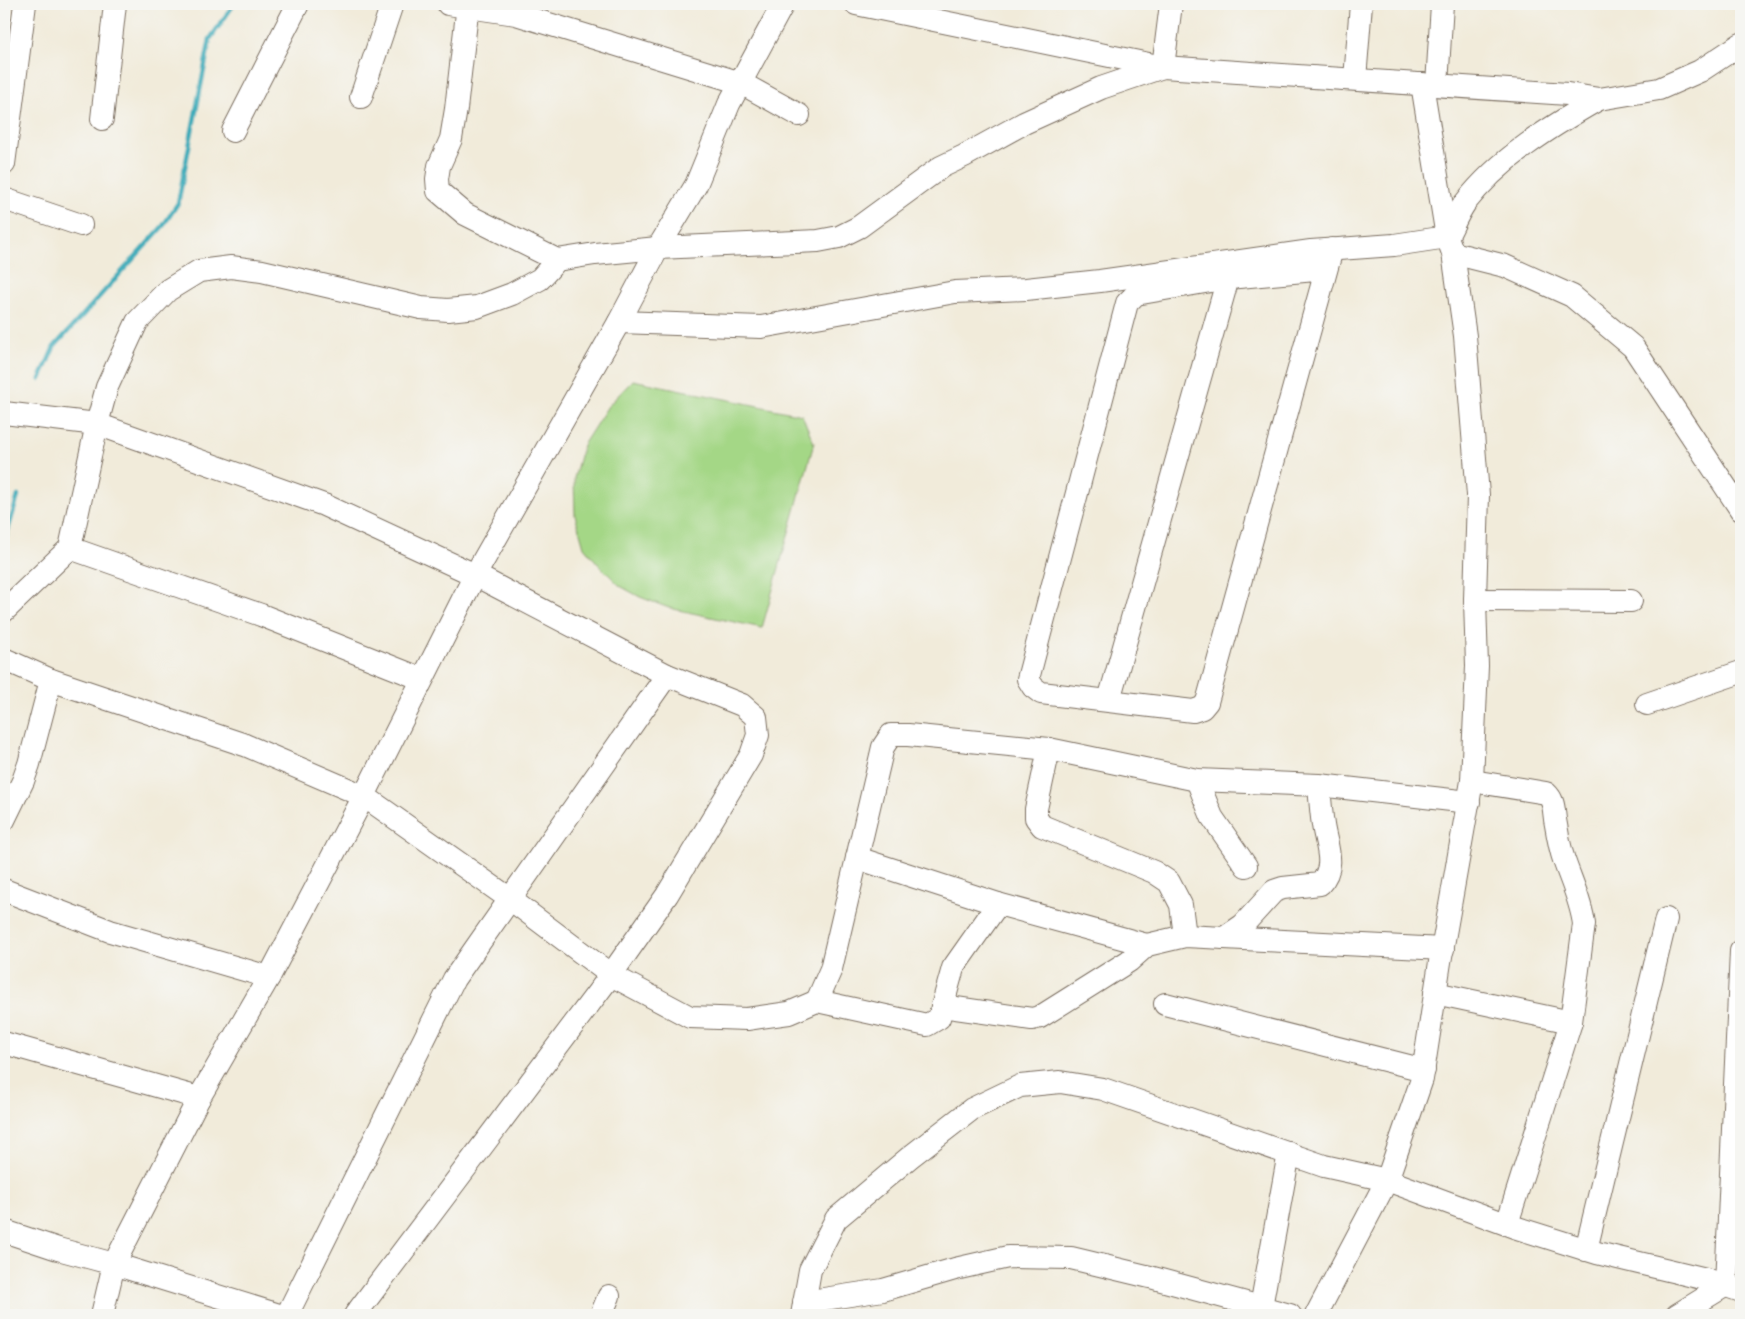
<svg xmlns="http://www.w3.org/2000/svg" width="1745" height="1319" viewBox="0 0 1745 1319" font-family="Delius,sans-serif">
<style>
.green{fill:#a4d786;stroke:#708052}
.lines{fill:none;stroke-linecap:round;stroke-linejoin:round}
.stream{stroke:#3cabb9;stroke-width:4.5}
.minor-casing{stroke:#7b6e60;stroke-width:24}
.minor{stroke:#fff;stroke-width:22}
</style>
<rect width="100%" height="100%" fill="#f6f6f2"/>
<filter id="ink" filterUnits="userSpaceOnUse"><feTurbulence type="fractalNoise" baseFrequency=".02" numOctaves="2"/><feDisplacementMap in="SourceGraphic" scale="10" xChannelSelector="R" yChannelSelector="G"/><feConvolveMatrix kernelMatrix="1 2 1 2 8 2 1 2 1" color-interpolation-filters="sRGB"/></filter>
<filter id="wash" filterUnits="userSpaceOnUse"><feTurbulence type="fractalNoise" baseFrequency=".0096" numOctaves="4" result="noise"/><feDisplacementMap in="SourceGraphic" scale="20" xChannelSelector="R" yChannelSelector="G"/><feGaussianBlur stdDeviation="1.12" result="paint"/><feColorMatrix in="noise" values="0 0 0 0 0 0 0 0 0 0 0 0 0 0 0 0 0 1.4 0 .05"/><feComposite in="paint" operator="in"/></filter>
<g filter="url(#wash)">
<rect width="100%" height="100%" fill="#f1ebda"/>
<polygon class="green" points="633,380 802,415 814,443 762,628 669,608 640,597 620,586 599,565 584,547 575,515 574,478 583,445 608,406"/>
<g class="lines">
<g class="stream">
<polyline points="40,379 54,347 163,226 178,203 210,39 234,4"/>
<polyline points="4,543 18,496"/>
</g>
</g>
</g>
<g filter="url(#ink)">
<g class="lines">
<defs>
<g id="minor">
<polyline points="448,4 516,14 741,83 799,115"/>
<polyline points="468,4 456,109 451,139 439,166 437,179 438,191 465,214 557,260"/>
<polyline points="856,4 1163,67 1568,94 1599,99 1659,89 1700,71 1741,44"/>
<polyline points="1163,67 1171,4"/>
<polyline points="1355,79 1361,4"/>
<polyline points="1437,85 1442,4"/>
<polyline points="361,97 392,4"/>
<polyline points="102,119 115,4"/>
<polyline points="233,131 298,4"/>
<polyline points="4,164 25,4"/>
<polyline points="4,199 81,225"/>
<polyline points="1453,253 1505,266 1572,296 1633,347 1741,510"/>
<polyline points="1326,269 1228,278 1136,294 1127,303 1028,679 1033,687 1041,693 1193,711 1202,708 1207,702 1332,249"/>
<path d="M619,322L761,327L955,292L1026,289L1100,281L1311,251L1394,245L1447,237C1453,226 1458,213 1465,203C1500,158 1550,127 1599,99"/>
<polyline points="4,413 97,424 324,505 475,575 667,675 742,705 756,717 758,735 751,755 667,895 611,975 355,1315"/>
<polyline points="70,548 97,424 107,387 137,322 168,290 199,271 231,267 262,271 421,308 448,310 477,307 512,294 540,279 557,260 595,254 658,248 818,241 839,237 859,227 941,167 964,156 1024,123 1101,88 1163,67"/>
<polyline points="1475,600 1631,601"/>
<polyline points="4,611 70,548 261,615 422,679"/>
<polyline points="4,659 51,680 245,745 364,796 510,899 611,975 690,1017 747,1019 789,1013 817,1001 927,1025 939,1018 953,968 998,904"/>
<polyline points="1109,700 1228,278"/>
<polyline points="1647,704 1741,672"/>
<polyline points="1049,749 1036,809 1036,818 1042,826 1154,872 1169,882 1181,905 1185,936"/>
<polyline points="1197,780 1212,817 1246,866"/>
<path d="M1472,781L1546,793C1556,802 1553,813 1556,825C1558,837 1560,849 1564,860C1571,881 1581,901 1584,924L1571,1022L1507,1224"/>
<polyline points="4,820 23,781 29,764 51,680"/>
<polyline points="857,858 998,904 1147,945"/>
<polyline points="4,890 110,931 269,977"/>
<path d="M1224,938L1243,925L1274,891L1283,888L1320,884C1337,866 1326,846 1323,825C1321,812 1320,798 1319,785"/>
<polyline points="1435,993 1571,1022"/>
<polyline points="817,1001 831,969 883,747 891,735 908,735 1049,749 1197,780 1319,785 1469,802"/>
<polyline points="1165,1004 1424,1070"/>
<polyline points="942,1006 1032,1019 1040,1017 1129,961 1147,945 1185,936 1443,949"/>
<polyline points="4,1043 199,1098"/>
<polyline points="4,1231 58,1249 114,1264 279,1315"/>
<polyline points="1586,1250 1666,919"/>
<polyline points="804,1302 883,1290 955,1269 1008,1257 1071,1258 1150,1277 1290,1315"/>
<polyline points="1261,1307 1289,1153"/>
<polyline points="102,1315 114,1264 199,1098 269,977 364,796 475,575 619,322 658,248 696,185 729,104 783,4"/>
<polyline points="287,1315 454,979 667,675"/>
<polyline points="601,1315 609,1296"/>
<polyline points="802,1315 810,1270 836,1219 910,1157 972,1109 1020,1086 1060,1082 1103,1089 1324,1166 1387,1180 1514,1227 1597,1253 1706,1279 1741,1291"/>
<polyline points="1316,1315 1387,1180 1422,1079 1440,962 1472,781 1477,666 1475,600 1478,495 1465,336 1453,253 1447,237 1422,84"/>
<polyline points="1677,1315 1726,1285 1741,951"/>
</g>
</defs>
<use href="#minor" class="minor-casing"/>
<use href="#minor" class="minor"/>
</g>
</g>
<rect width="1745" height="1319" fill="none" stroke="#f6f6f2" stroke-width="20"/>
</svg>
